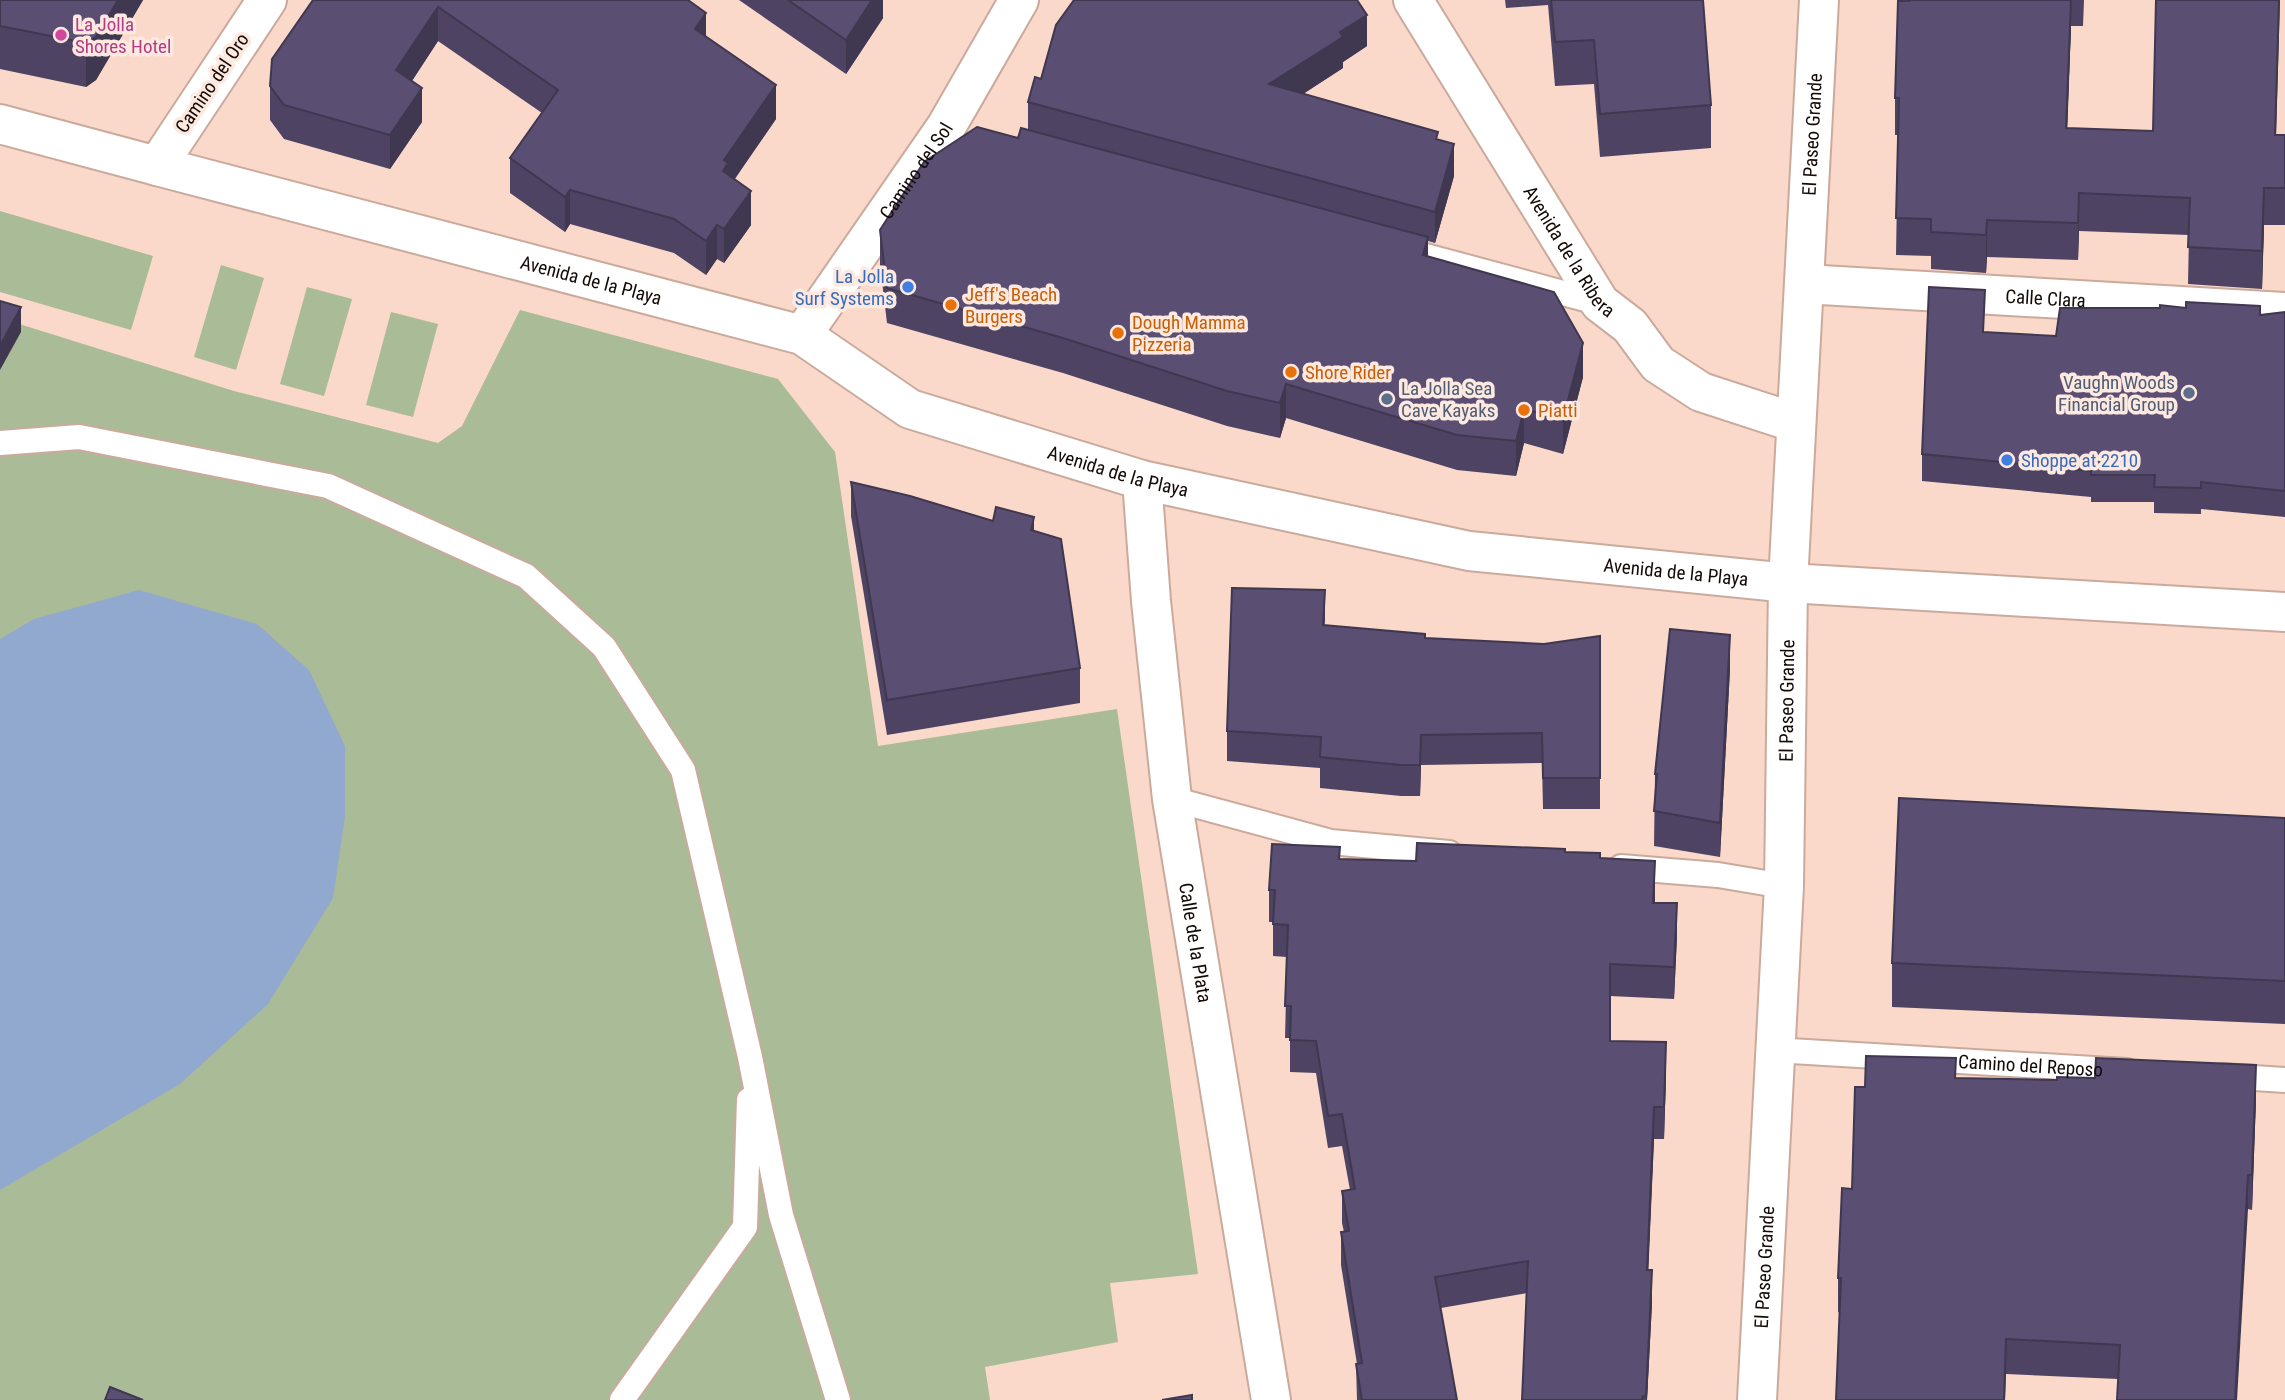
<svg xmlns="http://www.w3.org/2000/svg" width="2285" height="1400" viewBox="0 0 2285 1400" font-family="'Roboto Condensed',sans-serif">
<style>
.green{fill:#aabb98}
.water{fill:#91a9cf}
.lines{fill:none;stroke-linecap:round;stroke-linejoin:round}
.service-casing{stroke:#caaa9c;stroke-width:28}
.minor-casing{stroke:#caaa9c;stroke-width:42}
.tertiary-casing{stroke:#caaa9c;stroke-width:42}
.service{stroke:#fff;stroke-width:24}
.minor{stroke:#fff;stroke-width:38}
.tertiary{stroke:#fff;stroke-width:38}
.wall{fill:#4e4363}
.shaded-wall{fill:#403750}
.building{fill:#5b4e73;stroke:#403750;stroke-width:2}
.hotel-dot{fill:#d1479c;stroke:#fee9e0;stroke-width:2.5}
.shop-dot{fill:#3f7fe0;stroke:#fee9e0;stroke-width:2.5}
.food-dot{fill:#e8710a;stroke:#fee9e0;stroke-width:2.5}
.service-dot{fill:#5c6f8a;stroke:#fee9e0;stroke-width:2.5}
.labels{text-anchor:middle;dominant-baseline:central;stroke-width:7;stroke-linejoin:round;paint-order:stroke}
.hotel-label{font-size:19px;fill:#b23c85;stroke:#fee9e0;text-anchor:start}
.street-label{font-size:19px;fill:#130905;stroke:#fee9e0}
.shop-label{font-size:19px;fill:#366cbe;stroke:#fee9e0;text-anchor:end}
.food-label{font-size:19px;fill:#c56008;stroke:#fee9e0;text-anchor:start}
.service-label{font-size:19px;fill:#4e5e75;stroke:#fee9e0;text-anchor:end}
</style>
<rect width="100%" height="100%" fill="#fad9ca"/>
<g class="green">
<polygon points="0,211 153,256 131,330 0,292"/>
<polygon points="221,265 264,278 236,370 194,357"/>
<polygon points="307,287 352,299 324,396 280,384"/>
<polygon points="520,310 778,379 835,452 878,746 1117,709 1198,1274 1110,1283 1118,1342 985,1367 990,1400 0,1400 0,318 234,391 438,443 462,426"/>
<polygon points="391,312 438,324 413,417 366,405"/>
</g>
<polygon class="water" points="139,590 257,624 309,670 345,746 345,817 333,898 268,1004 180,1084 0,1190 0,639 34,619"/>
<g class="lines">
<defs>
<g id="service">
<polyline points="1396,248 1600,303"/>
<polyline points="0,443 79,437 328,486 526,576 604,647 683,770 750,1057 781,1215 838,1400"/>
<polyline points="1172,799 1331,842 1449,853"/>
<polyline points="1621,867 1718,875 1784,886"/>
<path id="s1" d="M1775,1050L2127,1071"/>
<polyline points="2223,1076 2285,1080"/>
<polyline points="622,1400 745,1227 749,1100"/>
</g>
<g id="minor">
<path id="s2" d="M1413,0L1600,303L1630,326L1658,364L1701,392L1796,423"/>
<polyline points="0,124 157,166"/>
<path id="s3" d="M1804,284L2285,312"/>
<path id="s4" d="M802,335L946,127L1019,0"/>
<path id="s5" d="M1757,1400L1784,886L1788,583L1819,0"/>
</g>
<g id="tertiary">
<path id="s6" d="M267,0L157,166L802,335L910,409L1142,480L1469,551L1788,583L2285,612"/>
<path id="s7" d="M1142,480L1151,601L1172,799L1271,1400"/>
</g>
</defs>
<use href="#service" class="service-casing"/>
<use href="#minor" class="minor-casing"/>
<use href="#tertiary" class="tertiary-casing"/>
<use href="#service" class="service"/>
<use href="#minor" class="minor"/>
<use href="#tertiary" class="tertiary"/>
</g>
<g class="wall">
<polygon points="0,0 143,0 96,80 86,87 0,69"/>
<polygon points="313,0 688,0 706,37 776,119 734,179 751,225 724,263 717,259 706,275 674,253 570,224 565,232 510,193 510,158 542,113 438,41 412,81 422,122 390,169 284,139 270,120 270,86"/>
<polygon points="739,0 883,0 883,18 846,74"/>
<polygon points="1505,0 1703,0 1711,105 1711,148 1600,157 1594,84 1555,86 1548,5 1506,8"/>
<polygon points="1909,0 2084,0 2083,26 2071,26 2067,128 2285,135 2285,225 2264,225 2262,289 2188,284 2189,235 2079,231 2078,260 1987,257 1986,273 1931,269 1931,256 1896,255 1898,135 1895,135 1895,98"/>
<polygon points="1367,46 1343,62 1343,68 1303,94 1438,140 1454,176 1435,243 1428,241 1428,256 1583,377 1563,454 1524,443 1516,476 1457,470 1286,418 1280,438 1227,426 1063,373 887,323 880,265 880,230 1028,130 1028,102 1041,79"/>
<polygon points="2285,312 2285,517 2201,509 2201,514 2154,513 2154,502 2091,502 2091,497 1922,481 1922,454 1984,332 2056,336"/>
<polygon points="851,482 993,521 1034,531 1080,668 1080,703 887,735 851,516"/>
<polygon points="1325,625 1425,638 1544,644 1600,636 1600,809 1543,809 1542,763 1421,765 1420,796 1401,796 1320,788 1320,768 1227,761 1227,731"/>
<polygon points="1730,669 1720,857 1654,846 1655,774"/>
<polygon points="2285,818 2285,1024 1892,1007 1892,963"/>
<polygon points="1565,852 1600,858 1655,893 1655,903 1677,936 1674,999 1610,996 1610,1041 1666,1074 1664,1139 1654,1139 1648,1270 1652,1303 1647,1400 1522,1400 1527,1293 1441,1308 1457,1400 1357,1400 1356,1364 1357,1364 1341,1265 1341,1232 1344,1232 1342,1223 1342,1191 1350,1190 1342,1146 1328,1148 1316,1073 1290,1072 1290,1038 1285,1038 1287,957 1273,956 1273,922 1269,922 1269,890 1340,859 1416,861"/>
<polygon points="1956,1078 2256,1099 2252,1210 2248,1209 2118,1379 2006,1374 1838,1312 1838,1278 1852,1189 1865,1087"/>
</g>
<g class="shaded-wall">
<polygon points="118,0 143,0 96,80 86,87 86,43"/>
<polygon points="872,0 883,0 883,18 846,74 846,40"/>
<polygon points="2071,0 2071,26 2066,165 2066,128"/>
<polygon points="2279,0 2280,0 2275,172 2275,135"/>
<polygon points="438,7 438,41 396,105 396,70"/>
<polygon points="706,13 706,47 695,29"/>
<polygon points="1367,15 1367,46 1343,62 1343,68 1269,116 1269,84 1340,32"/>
<polygon points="776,85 776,119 728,189 723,171 724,160"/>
<polygon points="422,88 422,122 390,169 390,135"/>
<polygon points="1454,144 1454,176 1435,243 1435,212"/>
<polygon points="2264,188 2264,225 2262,289 2262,251"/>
<polygon points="570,190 570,224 565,232 565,197"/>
<polygon points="751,191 751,225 724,263 724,229"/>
<polygon points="2079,193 2079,231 2078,260 2078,223"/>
<polygon points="1987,220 1987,257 1986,273 1986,235"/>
<polygon points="717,225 717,259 706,275 706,241"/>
<polygon points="1428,237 1428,272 1423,255"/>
<polygon points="21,307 21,332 0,370 0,346"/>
<polygon points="1583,343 1583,377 1563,454 1563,419"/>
<polygon points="1286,384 1286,418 1280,438 1280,403"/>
<polygon points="1524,409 1524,443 1516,476 1516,441"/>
<polygon points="1034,517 1034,552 1031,530"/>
<polygon points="1325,590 1325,620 1323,656 1323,625"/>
<polygon points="1730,635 1730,669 1720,857 1720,823"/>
<polygon points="1421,735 1421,765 1420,796 1420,765"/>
<polygon points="1655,861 1655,893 1653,935 1653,903"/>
<polygon points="1677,903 1677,936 1674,999 1674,967"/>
<polygon points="1666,1042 1666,1074 1664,1139 1664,1107"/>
<polygon points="2256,1065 2256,1099 2252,1210 2252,1175"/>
<polygon points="1654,1107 1654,1139 1647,1302 1647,1270"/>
<polygon points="2248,1175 2248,1209 2237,1400 2235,1400"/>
<polygon points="1652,1270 1652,1303 1647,1400 1646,1400"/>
<polygon points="2006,1339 2006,1374 2005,1400 2004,1400"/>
</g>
<g class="building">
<polygon points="0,0 118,0 96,37 86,43 0,26"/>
<polygon points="313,0 688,0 706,13 695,29 776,85 724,160 728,163 723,171 751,191 724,229 717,225 706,241 674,219 570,190 565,197 510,158 558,90 438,7 396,70 422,88 390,135 284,105 270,86 272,59"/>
<polygon points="788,0 872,0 846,40"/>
<polygon points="1074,0 1357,0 1367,15 1340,32 1343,37 1269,84 1438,132 1436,139 1454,144 1435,212 1028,102 1035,77 1041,79 1056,25"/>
<polygon points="1551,0 1703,0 1711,105 1600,114 1594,40 1555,42"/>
<polygon points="1909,0 2071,0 2066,128 2153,131 2156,0 2279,0 2275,135 2285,135 2285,188 2264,188 2262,251 2188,247 2190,198 2079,193 2078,223 1987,220 1986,235 1931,232 1931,219 1896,218 1899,98 1895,98 1898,1 1909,1"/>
<polygon points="977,127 1018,138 1021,128 1428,237 1423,255 1554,292 1583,343 1563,419 1524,409 1516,441 1457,435 1286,384 1280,403 1227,391 1063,338 887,288 880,230 924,162"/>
<polygon points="1929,287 1985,290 1983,332 2056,336 2060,308 2160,308 2160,305 2186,308 2186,302 2260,306 2260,315 2285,312 2285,491 2201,482 2201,488 2154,487 2155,475 2091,475 2091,471 1922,454"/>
<polygon points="0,301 21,307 0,346"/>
<polygon points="851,482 910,496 993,521 996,507 1034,517 1031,530 1061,539 1080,668 887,700"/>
<polygon points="1232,588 1325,590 1323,625 1425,634 1425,638 1544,644 1600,636 1600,778 1543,778 1542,733 1421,735 1420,765 1401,765 1320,757 1321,737 1227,731"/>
<polygon points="1670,629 1730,635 1720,823 1654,811 1657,774 1655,774"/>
<polygon points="1899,798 2285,818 2285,981 1892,963"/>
<polygon points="1417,843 1565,849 1565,852 1600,853 1600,858 1655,861 1653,903 1677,903 1674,967 1610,964 1610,1041 1666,1042 1664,1107 1654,1107 1647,1270 1652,1270 1646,1397 1643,1396 1642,1400 1522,1400 1528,1261 1435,1277 1457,1400 1362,1400 1356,1364 1362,1363 1341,1232 1349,1231 1342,1191 1355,1189 1342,1114 1328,1116 1316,1041 1290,1040 1291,1006 1285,1006 1288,925 1273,924 1275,890 1269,890 1272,844 1340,847 1339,859 1416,861"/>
<polygon points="1866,1056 1956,1058 1955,1078 2057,1080 2057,1077 2095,1078 2096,1058 2256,1065 2252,1175 2248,1175 2235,1400 2117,1400 2120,1345 2006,1339 2004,1400 1836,1400 1841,1278 1838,1278 1842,1188 1852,1189 1855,1087 1865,1087"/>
<polygon points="110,1387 143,1400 105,1400"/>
<polygon points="1192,1395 1192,1400 1162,1400"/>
</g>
<circle class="hotel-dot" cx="61" cy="35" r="7"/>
<g class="shop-dot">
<circle cx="908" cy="287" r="7"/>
<circle cx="2007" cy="460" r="7"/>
</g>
<g class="food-dot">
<circle cx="951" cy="305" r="7"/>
<circle cx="1118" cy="333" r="7"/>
<circle cx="1291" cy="372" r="7"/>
<circle cx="1524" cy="410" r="7"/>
</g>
<g class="service-dot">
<circle cx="2189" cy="393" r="7"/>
<circle cx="1387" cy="399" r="7"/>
</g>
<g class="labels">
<g class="hotel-label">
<text x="75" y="24">La Jolla<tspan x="75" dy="22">Shores Hotel</tspan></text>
</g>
<g class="street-label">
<text transform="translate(212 83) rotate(-56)">Camino del Oro</text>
<text stroke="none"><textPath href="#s5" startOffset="1267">El Paseo Grande</textPath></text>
<text stroke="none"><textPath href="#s4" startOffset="200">Camino del Sol</textPath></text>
<text stroke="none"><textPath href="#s2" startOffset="296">Avenida de la Ribera</textPath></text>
<text stroke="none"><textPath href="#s6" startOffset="648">Avenida de la Playa</textPath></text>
<text stroke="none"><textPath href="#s3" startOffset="242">Calle Clara</textPath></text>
<text stroke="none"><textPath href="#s6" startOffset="1214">Avenida de la Playa</textPath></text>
<text stroke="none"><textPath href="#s6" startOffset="1782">Avenida de la Playa</textPath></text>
<text stroke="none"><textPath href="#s5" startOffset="700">El Paseo Grande</textPath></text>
<text stroke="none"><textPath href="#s7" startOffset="466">Calle de la Plata</textPath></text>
<text stroke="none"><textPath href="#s1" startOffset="256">Camino del Reposo</textPath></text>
<text stroke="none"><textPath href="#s5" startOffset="133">El Paseo Grande</textPath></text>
</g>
<g class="shop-label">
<text x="894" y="276">La Jolla<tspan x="894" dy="22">Surf Systems</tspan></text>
<text x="2021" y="460" text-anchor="start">Shoppe at 2210</text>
</g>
<g class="food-label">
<text x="965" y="294">Jeff's Beach<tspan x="965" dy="22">Burgers</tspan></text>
<text x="1132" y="322">Dough Mamma<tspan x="1132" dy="22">Pizzeria</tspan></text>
<text x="1305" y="372">Shore Rider</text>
<text x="1538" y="410">Piatti</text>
</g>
<g class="service-label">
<text x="2175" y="382">Vaughn Woods<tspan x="2175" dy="22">Financial Group</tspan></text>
<text x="1401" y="388" text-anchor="start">La Jolla Sea<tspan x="1401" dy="22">Cave Kayaks</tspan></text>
</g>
</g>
</svg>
